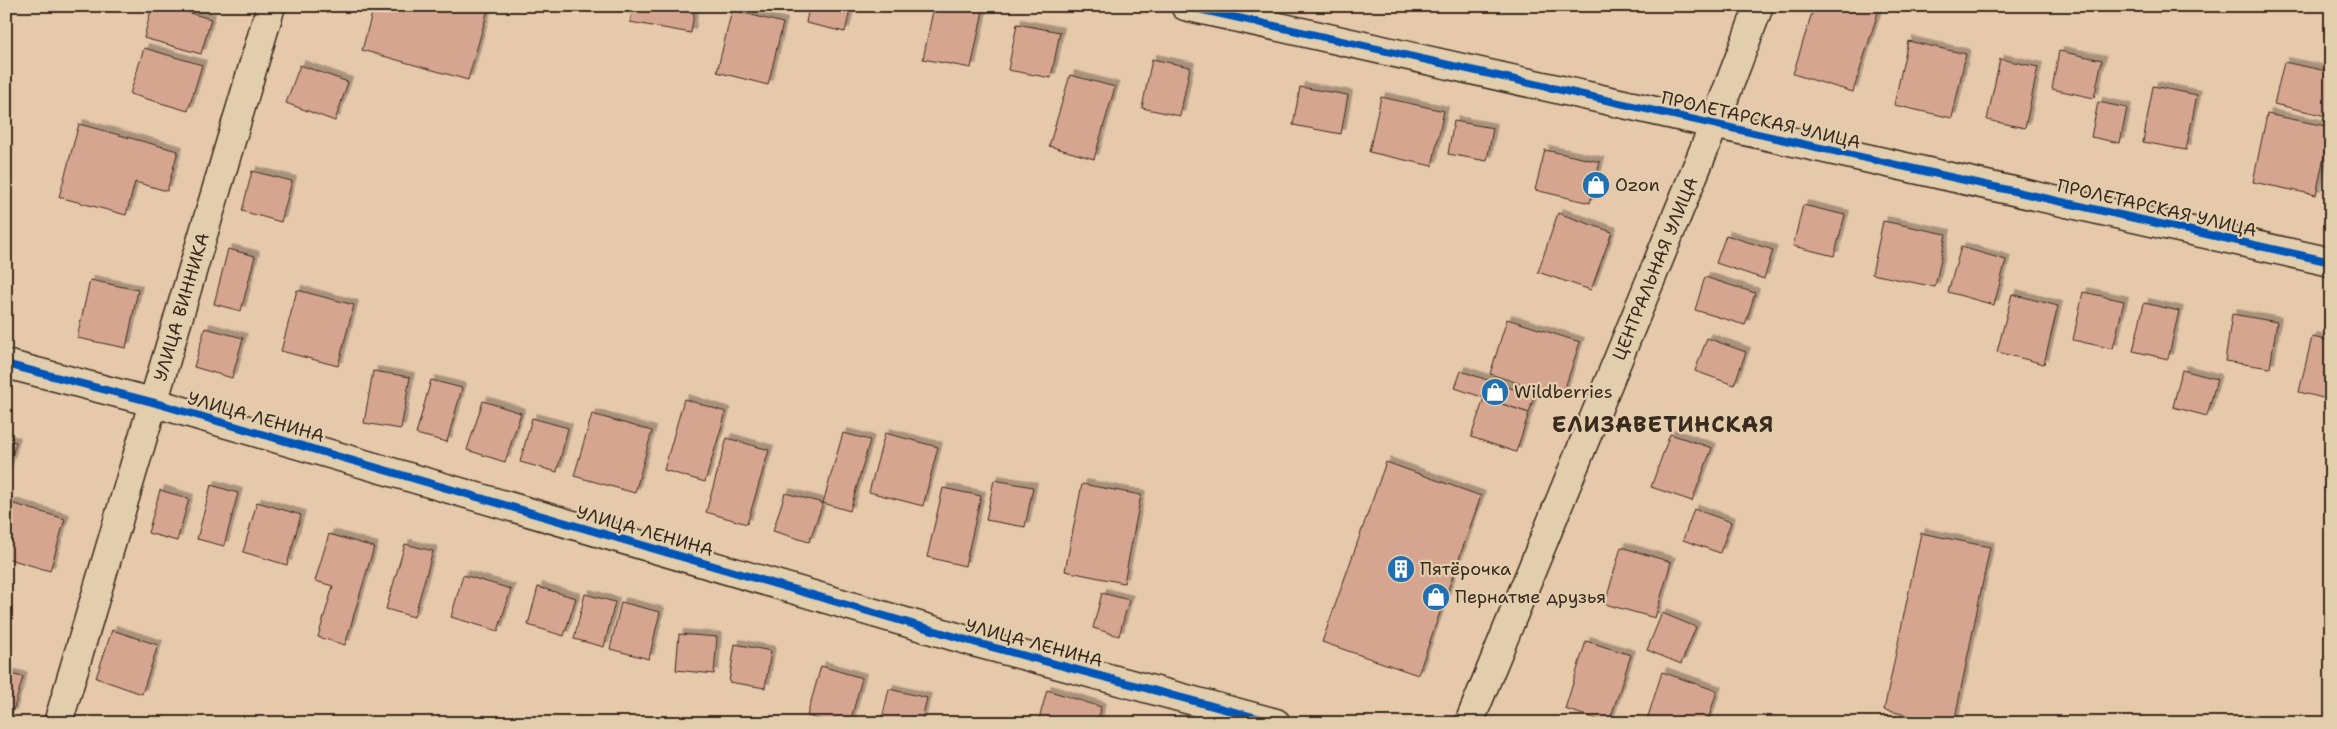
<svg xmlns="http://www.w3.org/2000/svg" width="2337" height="729" viewBox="0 0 2337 729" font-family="'Shantell Sans',sans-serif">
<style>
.building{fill:#d6a590;stroke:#3b2a1e;filter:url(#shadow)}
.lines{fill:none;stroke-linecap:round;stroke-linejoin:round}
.street-casing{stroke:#3b2a1e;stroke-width:31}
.secondary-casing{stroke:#3b2a1e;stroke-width:31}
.street{stroke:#e2cead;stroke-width:28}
.secondary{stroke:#e2cead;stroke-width:28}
.cycleway-casing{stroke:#e2cead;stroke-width:11}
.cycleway{stroke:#0057b8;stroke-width:8}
.labels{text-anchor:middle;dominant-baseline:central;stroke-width:4.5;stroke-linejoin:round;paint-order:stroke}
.street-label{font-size:18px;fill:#3b2a1e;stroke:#e2cead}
.poi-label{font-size:18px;fill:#3b2a1e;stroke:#e2cead;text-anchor:start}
.district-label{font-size:22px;font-weight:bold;letter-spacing:1px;fill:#3b2a1e;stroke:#e2cead}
</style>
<defs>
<filter id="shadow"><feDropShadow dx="4.5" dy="-4.5" stdDeviation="0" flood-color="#0004"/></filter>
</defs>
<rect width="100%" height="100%" fill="#e6c8aa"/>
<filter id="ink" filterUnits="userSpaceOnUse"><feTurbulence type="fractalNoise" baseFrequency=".02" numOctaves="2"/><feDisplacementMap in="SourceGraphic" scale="10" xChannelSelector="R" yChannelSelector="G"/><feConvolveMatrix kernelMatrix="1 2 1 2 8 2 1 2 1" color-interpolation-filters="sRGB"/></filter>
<g filter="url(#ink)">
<g class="building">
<polygon points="152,6 165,6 211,19 201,54 144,38"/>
<polygon points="374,6 489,6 468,80 362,50"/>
<polygon points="633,6 695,6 691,33 630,22"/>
<polygon points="809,6 851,6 845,32 806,23"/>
<polygon points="934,6 984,6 971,68 923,59"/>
<polygon points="1814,6 1880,6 1853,92 1793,74"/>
<polygon points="732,10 783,23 768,85 717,72"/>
<polygon points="1017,24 1060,32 1051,78 1008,70"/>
<polygon points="1908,41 1966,54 1952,118 1894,105"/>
<polygon points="144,48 202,65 188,111 130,94"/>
<polygon points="2059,51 2102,60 2094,98 2052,89"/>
<polygon points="1152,59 1190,67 1180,116 1142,108"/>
<polygon points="2000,59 2038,67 2025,128 1987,120"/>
<polygon points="2284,62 2331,72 2331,117 2274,104"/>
<polygon points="300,65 348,82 335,121 286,103"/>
<polygon points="1070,75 1115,87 1094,159 1049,146"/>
<polygon points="2153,86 2197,95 2186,150 2143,142"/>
<polygon points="1300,87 1348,95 1341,134 1293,125"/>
<polygon points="1381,97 1444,111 1432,166 1369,152"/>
<polygon points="2098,102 2127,108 2120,143 2091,137"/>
<polygon points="2267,114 2330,127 2316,195 2253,182"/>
<polygon points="1454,121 1493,128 1487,161 1448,154"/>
<polygon points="79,124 178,151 167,191 135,182 126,215 59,197"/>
<polygon points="1545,150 1600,162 1590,203 1535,190"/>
<polygon points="252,171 292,181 281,222 242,211"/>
<polygon points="1803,205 1845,215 1834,256 1793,246"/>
<polygon points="1558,213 1612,232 1591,290 1538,272"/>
<polygon points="1883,221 1946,234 1935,287 1872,274"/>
<polygon points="1726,235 1773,250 1764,279 1716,263"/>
<polygon points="1961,247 2006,260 1994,305 1948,292"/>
<polygon points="228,249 255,256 241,311 214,304"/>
<polygon points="1705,277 1755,293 1745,325 1695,310"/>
<polygon points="90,280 138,290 126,348 77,338"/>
<polygon points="297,290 354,305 338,366 281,351"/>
<polygon points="2083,292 2124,301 2113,349 2073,340"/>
<polygon points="2012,294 2058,306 2044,364 1997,352"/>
<polygon points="2144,303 2179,311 2168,359 2133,351"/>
<polygon points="2232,314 2277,322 2270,368 2225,361"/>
<polygon points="1507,319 1580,342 1562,397 1490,374"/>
<polygon points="205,328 243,338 232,378 194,367"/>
<polygon points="2312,337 2331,341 2331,400 2299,392"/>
<polygon points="1707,338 1746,352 1734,385 1695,371"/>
<polygon points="2182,370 2217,379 2207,416 2173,407"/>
<polygon points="373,371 410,377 401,429 364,423"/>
<polygon points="1461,371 1534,396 1529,413 1455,388"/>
<polygon points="431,380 462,388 447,442 416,434"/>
<polygon points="1484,398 1529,413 1516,452 1471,437"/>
<polygon points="684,399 726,412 705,482 664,470"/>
<polygon points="483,401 521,413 505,462 467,450"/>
<polygon points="592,414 652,431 635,493 574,476"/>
<polygon points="532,418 568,428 557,472 520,462"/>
<polygon points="843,433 870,440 850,511 823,503"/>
<polygon points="885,433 938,447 923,506 869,492"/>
<polygon points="1670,434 1712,448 1692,501 1651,487"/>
<polygon points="727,438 769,450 747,524 706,512"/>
<polygon points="6,440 16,442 6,476"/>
<polygon points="1386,462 1481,496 1418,675 1322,642"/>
<polygon points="994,480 1033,487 1025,527 986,520"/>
<polygon points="1082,484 1141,495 1124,583 1065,571"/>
<polygon points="211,485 238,493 224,546 197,539"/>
<polygon points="943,488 981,496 965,566 927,557"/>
<polygon points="160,490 189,499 177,541 148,533"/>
<polygon points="785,493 823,503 809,542 773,531"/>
<polygon points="257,502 301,515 287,565 243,552"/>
<polygon points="11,503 65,519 50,571 6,558 6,518"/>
<polygon points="1694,509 1731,522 1720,553 1683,540"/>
<polygon points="1921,533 1990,547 1954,723 1943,723 1884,710"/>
<polygon points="329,534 374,547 345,645 318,637 333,586 315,581"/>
<polygon points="405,544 433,551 414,617 386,609"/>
<polygon points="1621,547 1671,562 1655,618 1605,604"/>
<polygon points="463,575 511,589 498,631 451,617"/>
<polygon points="538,587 576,598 564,636 528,625"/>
<polygon points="1102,593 1129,600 1119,636 1093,628"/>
<polygon points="585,594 615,602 604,647 574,639"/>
<polygon points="621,602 660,612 649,659 610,649"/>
<polygon points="1662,613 1696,627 1681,664 1647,650"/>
<polygon points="112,630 158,645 142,694 96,678"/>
<polygon points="679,634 717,637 714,674 676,670"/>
<polygon points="1586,641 1631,655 1609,723 1565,709"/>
<polygon points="735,644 771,651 765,688 729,682"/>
<polygon points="821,666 862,678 850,723 832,723 807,716"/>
<polygon points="1662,672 1717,691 1707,723 1646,723"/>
<polygon points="6,673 23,677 12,714 6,712"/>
<polygon points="889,689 927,698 921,723 881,723"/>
<polygon points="1047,690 1101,707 1098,723 1038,723"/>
</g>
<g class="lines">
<defs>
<g id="street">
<polyline points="1185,6 2331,262"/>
<path id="s1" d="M58,723L271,6"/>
</g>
<g id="secondary">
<polyline points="6,364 152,402 977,643 1276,723"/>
<path id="s2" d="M1469,723L1714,125L1759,6"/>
</g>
</defs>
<use href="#street" class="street-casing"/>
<use href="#secondary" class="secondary-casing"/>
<use href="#street" class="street"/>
<use href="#secondary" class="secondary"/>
<defs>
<g id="cycleway">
<polyline points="1185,6 2331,262"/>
<polyline points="6,364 152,402 977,643 1276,723"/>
</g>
</defs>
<use href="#cycleway" class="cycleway-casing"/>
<use href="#cycleway" class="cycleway"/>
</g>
</g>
<defs>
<symbol id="shop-disc" viewBox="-11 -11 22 22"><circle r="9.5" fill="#1f6fb2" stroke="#e2cead"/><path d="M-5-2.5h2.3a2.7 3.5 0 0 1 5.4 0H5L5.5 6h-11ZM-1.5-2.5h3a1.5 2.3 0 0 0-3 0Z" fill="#fff"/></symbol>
<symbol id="building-disc" viewBox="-11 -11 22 22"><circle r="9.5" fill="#1f6fb2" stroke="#e2cead"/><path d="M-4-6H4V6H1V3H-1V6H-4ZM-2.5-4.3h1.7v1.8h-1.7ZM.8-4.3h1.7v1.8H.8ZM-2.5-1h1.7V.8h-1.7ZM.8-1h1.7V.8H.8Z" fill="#fff"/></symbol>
</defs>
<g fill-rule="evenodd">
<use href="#shop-disc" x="1580" y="169" width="32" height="32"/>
<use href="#shop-disc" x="1479" y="376" width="32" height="32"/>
<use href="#building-disc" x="1385" y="553" width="32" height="32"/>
<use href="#shop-disc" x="1420" y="581" width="32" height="32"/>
</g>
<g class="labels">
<g class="street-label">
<text transform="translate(1761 120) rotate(13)">ПРОЛЕТАРСКАЯ УЛИЦА</text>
<text transform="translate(2157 208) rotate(13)">ПРОЛЕТАРСКАЯ УЛИЦА</text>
<text stroke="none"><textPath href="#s2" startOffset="491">ЦЕНТРАЛЬНАЯ УЛИЦА</textPath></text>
<text stroke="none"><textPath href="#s1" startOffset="434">УЛИЦА ВИННИКА</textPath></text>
<text transform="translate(256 417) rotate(16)">УЛИЦА ЛЕНИНА</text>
<text transform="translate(645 531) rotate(16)">УЛИЦА ЛЕНИНА</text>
<text transform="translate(1034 643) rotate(15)">УЛИЦА ЛЕНИНА</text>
</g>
<g class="poi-label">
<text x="1615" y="185">Ozon</text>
<text x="1514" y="392">Wildberries</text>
<text x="1420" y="569">Пятёрочка</text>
<text x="1455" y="597">Пернатые друзья</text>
</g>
<g class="district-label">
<text x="1663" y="424">ЕЛИЗАВЕТИНСКАЯ</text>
</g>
</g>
<rect width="2337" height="729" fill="none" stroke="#e2cead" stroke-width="25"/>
<rect x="12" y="12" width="2312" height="704" fill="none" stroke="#3b2a1e" stroke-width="2" filter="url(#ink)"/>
</svg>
